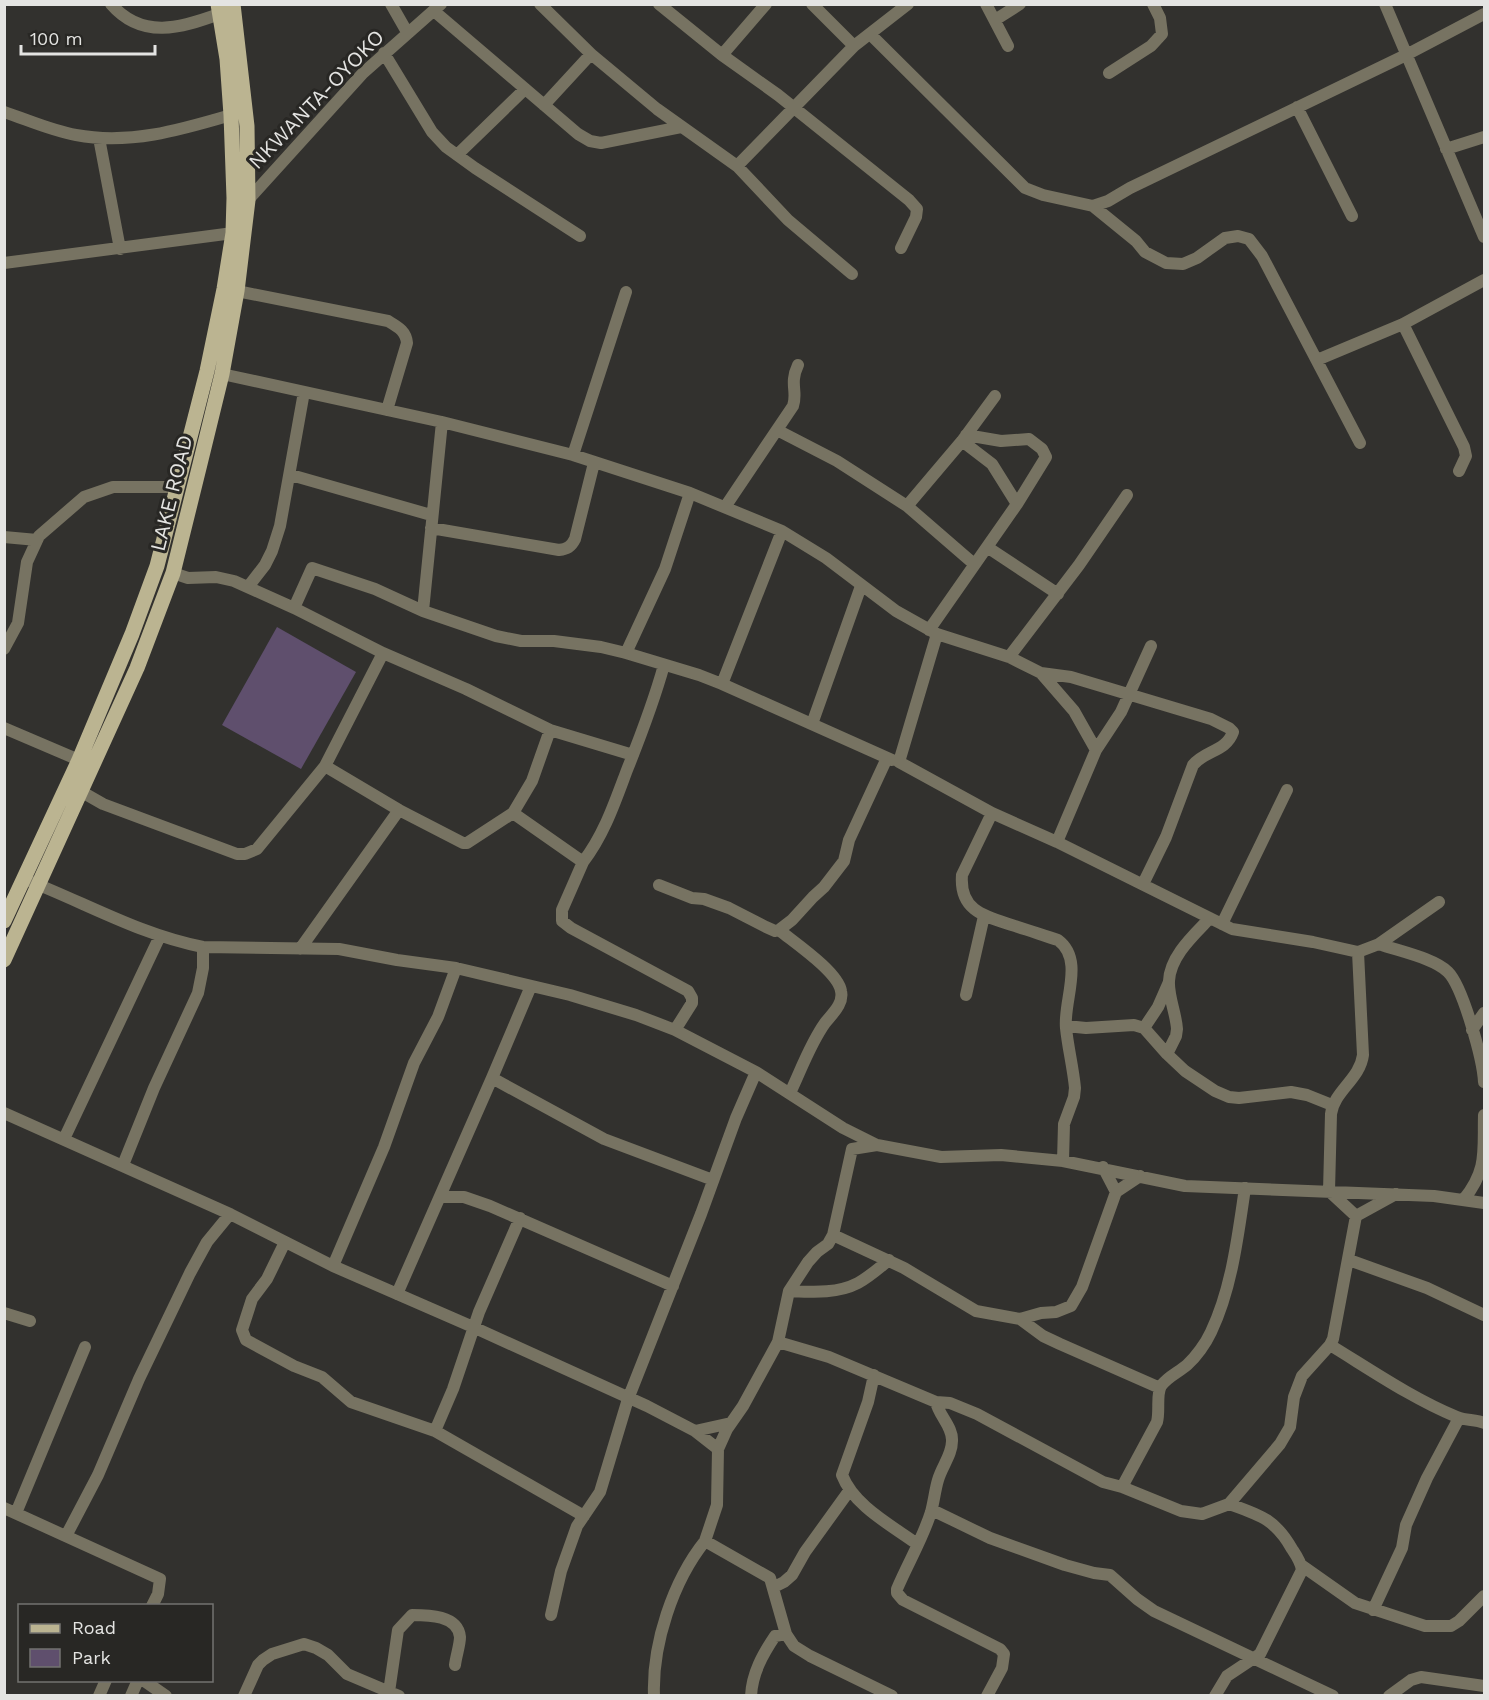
<svg xmlns="http://www.w3.org/2000/svg" width="1489" height="1700" font-family="'Work Sans',sans-serif">
<rect width="100%" height="100%" fill="#32312e"/>
<path fill="#5f4f6d" d="M 277,627 L 356,672 L 301,769 L 222,725 Z"/>
<g fill="none" stroke-linecap="round" stroke-linejoin="round">
<path stroke="#777362" stroke-width="12" d="M 111,4 C 142,40 181,28 219,14
M 391,4 L 407,32
M 540,4 L 591,54 L 657,109 L 737,166 L 788,220 L 852,274
M 659,4 L 722,55 L 778,95 L 909,200 L 917,209 L 916,217 L 901,248
M 812,4 L 854,46
M 986,4 L 1008,46
M 1385,4 L 1484,237
M 434,11 L 578,134 L 590,141 L 601,143 L 681,127
M 995,20 L 1020,4
M 870,34 L 1025,188 L 1043,195 L 1093,206 L 1136,241 L 1145,252 L 1166,263 L 1183,264 L 1197,258 L 1225,238 L 1238,236 L 1249,239 L 1262,256 L 1360,443
M 384,53 L 432,132 L 446,147 L 475,168 L 580,236
M 722,55 L 766,4
M 1109,73 L 1151,46 L 1162,34 L 1160,18 L 1153,4
M 544,105 L 591,54
M 1297,107 L 1352,216
M 4,112 C 28,120 52,131 76,135 C 130,145 180,130 231,115
M 99,138 L 120,249
M 1446,149 L 1484,137
M 457,155 L 525,89
M 737,166 L 854,46 L 908,4
M 248,200 L 363,73 L 441,4
M 1093,206 L 1108,201 L 1130,188 L 1406,55 L 1484,14
M 4,263 L 233,233
M 237,291 L 388,321 C 398,327 406,331 407,343 L 387,410
M 1403,324 L 1464,447 L 1466,456 L 1459,471
M 1317,360 L 1403,324 L 1484,280
M 222,374 L 442,422 L 573,455 L 690,493 L 782,531 L 826,558 L 896,611 L 937,634 L 899,762 L 992,813 L 1057,842 L 1232,929 L 1313,942 L 1358,952 L 1379,944 L 1439,902
M 442,422 L 423,611 L 496,636 L 521,641 L 554,641 L 601,647 L 626,653
M 777,430 L 837,461 L 907,506
M 962,441 L 992,464 L 1017,504
M 573,455 L 626,292
M 291,475 L 431,515
M 690,493 L 665,569 L 626,653 L 699,675 L 722,684 L 782,531
M 725,507 L 793,406 C 798,392 789,384 798,365
M 431,528 L 559,550 C 567,549 571,547 575,539 L 594,463
M 4,537 L 37,540
M 987,547 L 1058,594
M 974,564 L 907,506 L 962,441 L 995,396
M 173,573 L 188,578 L 216,577 L 234,581 L 294,608 L 383,653 L 466,689 L 550,730 L 532,781 L 513,813 L 583,862 L 562,910 L 562,921 L 571,928 L 688,991 L 692,998 L 692,1003 L 675,1030
M 248,587 L 265,565 L 272,551 L 280,526 L 304,392
M 294,608 L 312,568 L 375,589 L 423,611
M 929,630 L 1017,504 L 1046,457 L 1042,449 L 1029,439 L 1001,441 L 966,435
M 937,634 L 1009,657 L 1041,673 L 1074,711 L 1096,750
M 4,649 L 18,623 L 27,562 L 39,536 L 84,497 L 113,487 L 178,487
M 383,653 L 325,766 L 399,810 L 463,843 L 467,843 L 513,813
M 1009,657 L 1079,565 L 1127,495
M 1041,673 L 1071,677 L 1211,719 L 1229,728 L 1233,732 C 1226,752 1205,750 1193,765 L 1166,837 L 1143,884
M 722,684 L 892,760
M 812,724 L 861,586
M 4,728 L 79,760
M 550,730 L 633,755
M 82,792 L 103,804 L 237,854 L 245,854 L 257,849 L 325,766
M 992,813 L 962,875 C 959,913 988,917 1018,927 C 1031,931 1045,936 1058,940 C 1085,960 1063,1001 1066,1028 C 1068,1048 1073,1067 1075,1088 L 1074,1097 L 1064,1124 L 1063,1161
M 1057,842 L 1096,750 L 1121,712 L 1151,646
M 583,862 C 604,835 615,802 627,770 C 641,735 654,701 664,665
M 24,879 C 84,902 140,935 203,947 L 339,949 L 397,960 L 456,968 L 570,995 L 636,1015 L 675,1030 L 756,1072 L 736,1118 L 701,1214 L 628,1399 L 600,1492 L 577,1526 L 561,1571 L 551,1615
M 659,885 L 692,898 L 704,899 L 729,908 L 766,927 L 775,931 L 779,930 C 795,943 838,972 841,991 C 844,1004 832,1014 825,1023 C 810,1044 801,1070 790,1093
M 1222,924 L 1287,790
M 779,930 L 792,920 L 813,897 L 824,887 L 844,861 L 849,840 L 887,758
M 1379,944 C 1398,951 1434,958 1448,972 C 1463,987 1483,1060 1484,1082
M 300,949 L 399,810
M 966,995 L 984,916
M 1066,1026 L 1086,1028 L 1134,1025 L 1144,1028 L 1167,1054 L 1185,1071 L 1215,1091 L 1229,1097 L 1239,1098 L 1291,1092 L 1307,1095 L 1332,1105
M 1144,1028 L 1158,1007 L 1169,982
M 1472,1030 L 1484,1013
M 1167,1054 L 1176,1036 L 1177,1029 C 1176,1013 1168,996 1169,981 C 1170,956 1194,935 1210,918
M 756,1072 L 843,1128 L 877,1145 L 941,1157 L 1001,1155 L 1063,1161 L 1185,1186 L 1434,1196 L 1484,1203
M 492,1078 L 604,1139 L 713,1180
M 4,1113 L 230,1214 L 333,1266 L 473,1327 L 647,1406 L 695,1431 L 718,1449
M 64,1139 L 160,936
M 123,1165 L 154,1088 L 198,993 L 203,968 L 203,947
M 1103,1167 L 1116,1192
M 440,1197 L 464,1197 L 490,1206 L 673,1286
M 1464,1199 C 1488,1169 1483,1151 1484,1115
M 1356,1216 L 1396,1194
M 833,1235 L 904,1268 L 976,1311 L 1020,1319 L 1043,1336 L 1060,1344 L 1160,1388
M 285,1242 L 267,1279 L 252,1299 L 242,1330 L 246,1340 L 294,1366 L 322,1377 L 351,1402 L 435,1431 L 453,1389 L 479,1312 L 520,1218
M 1349,1260 L 1427,1288 L 1484,1315
M 333,1266 L 384,1147 L 414,1063 L 438,1017 L 456,968
M 789,1291 C 812,1292 837,1294 858,1283 C 869,1277 879,1268 889,1260
M 397,1294 L 492,1078 L 531,986
M 4,1313 L 30,1321
M 1020,1319 L 1041,1313 L 1056,1312 L 1071,1306 L 1082,1287 L 1116,1192 L 1140,1176
M 778,1342 L 789,1291 L 808,1262 L 817,1252 L 828,1244 L 833,1235 L 852,1149 L 877,1145
M 1330,1345 C 1371,1370 1413,1399 1457,1417 C 1466,1421 1476,1419 1484,1423
M 874,1375 L 868,1402 L 842,1475 C 854,1506 891,1525 917,1544
M 936,1402 L 950,1403 L 977,1414 L 1103,1482 L 1122,1487 L 1181,1511 L 1202,1514 L 1229,1504 L 1280,1444 L 1290,1427 L 1294,1397 L 1302,1376 L 1330,1345 L 1333,1339 L 1356,1216 L 1329,1191 L 1331,1114 C 1334,1091 1360,1079 1363,1055 L 1358,952
M 435,1431 L 584,1516
M 695,1431 L 731,1423
M 1122,1487 L 1157,1422 C 1160,1411 1156,1394 1161,1386 C 1167,1377 1179,1372 1187,1365 C 1196,1357 1206,1343 1211,1332 C 1232,1288 1238,1235 1245,1188
M 4,1508 L 160,1579 L 158,1594 L 152,1606
M 932,1510 L 990,1538 L 1065,1565 L 1094,1573 L 1110,1575 L 1137,1599 L 1154,1611 L 1333,1696
M 16,1513 L 85,1347
M 66,1536 L 98,1475 L 139,1379 L 190,1273 L 207,1242 L 230,1214
M 1301,1565 L 1355,1603 L 1425,1626 L 1451,1626 L 1459,1621 L 1484,1596
M 774,1587 L 784,1582 L 792,1575 L 805,1552 L 849,1491
M 1373,1610 L 1402,1548 L 1406,1525 L 1427,1478 L 1459,1418
M 143,1680 L 166,1696
M 389,1692 L 398,1630 L 412,1615 C 428,1615 458,1615 460,1637 C 460,1645 456,1656 455,1665
M 99,1696 L 106,1680
M 131,1696 L 138,1680
M 244,1696 L 258,1665 L 263,1660 L 272,1654 L 304,1644 L 316,1648 L 328,1655 L 347,1674 L 399,1696
M 654,1696 C 652,1644 673,1581 705,1541
M 751,1696 C 752,1673 763,1654 775,1636 L 786,1634
M 892,1696 L 810,1656 L 794,1646 L 786,1634 L 770,1578 L 705,1541 L 717,1505 L 718,1449 L 727,1429 L 743,1406 L 778,1342 L 829,1357 L 936,1402 C 939,1416 953,1427 952,1441 C 952,1455 942,1466 938,1480 C 935,1490 934,1501 931,1512 C 923,1538 908,1563 897,1589 L 897,1593 L 903,1600 L 1000,1649 L 1004,1654 L 1002,1668 L 987,1696
M 1215,1696 L 1227,1676 L 1260,1654 L 1302,1570 C 1301,1562 1296,1555 1292,1549 C 1275,1519 1260,1515 1229,1504
M 1389,1696 L 1411,1680 L 1421,1677 L 1484,1686"/>
<path stroke="#bbb491" stroke-width="15" d="M 4,921 L 79,760 L 132,634 L 157,566 L 207,371 L 224,289 L 233,233 L 234,198 L 231,115 L 227,59 L 218,4
M 4,960 L 137,668 L 173,573 L 200,464 L 222,374 L 237,291 L 248,200 L 247,126 L 233,4"/>
</g>
<g text-anchor="middle" dominant-baseline="central" stroke-width="6" stroke-linejoin="round" paint-order="stroke">
<g font-size="21" fill="#e4e4e2" stroke="#282724">
<text transform="translate(316 99) rotate(-46)">NKWANTA-OYOKO</text>
<text transform="translate(171 493) rotate(-76)">LAKE ROAD</text>
</g>
</g>
<rect width="1489" height="1700" fill="none" stroke="#e4e4e2" stroke-width="12"/>
<rect x="18" y="1604" width="195" height="78" fill="#282724" stroke="#737370" stroke-width="1.5"/>
<rect x="30" y="1624" width="30" height="9" fill="#bbb491" stroke="#737370" stroke-width="1.5"/>
<text x="72" y="1634" font-size="18" fill="#e4e4e2">Road</text>
<rect x="30" y="1649" width="30" height="18" fill="#5f4f6d" stroke="#737370" stroke-width="1.5"/>
<text x="72" y="1664" font-size="18" fill="#e4e4e2">Park</text>
<path d="M21 45v9h134v-9" fill="none" stroke="#e4e4e2" stroke-width="3"/>
<text x="30" y="45" font-size="18" fill="#e4e4e2" stroke="#282724" stroke-width="4.5" paint-order="stroke">100 m</text>
</svg>
